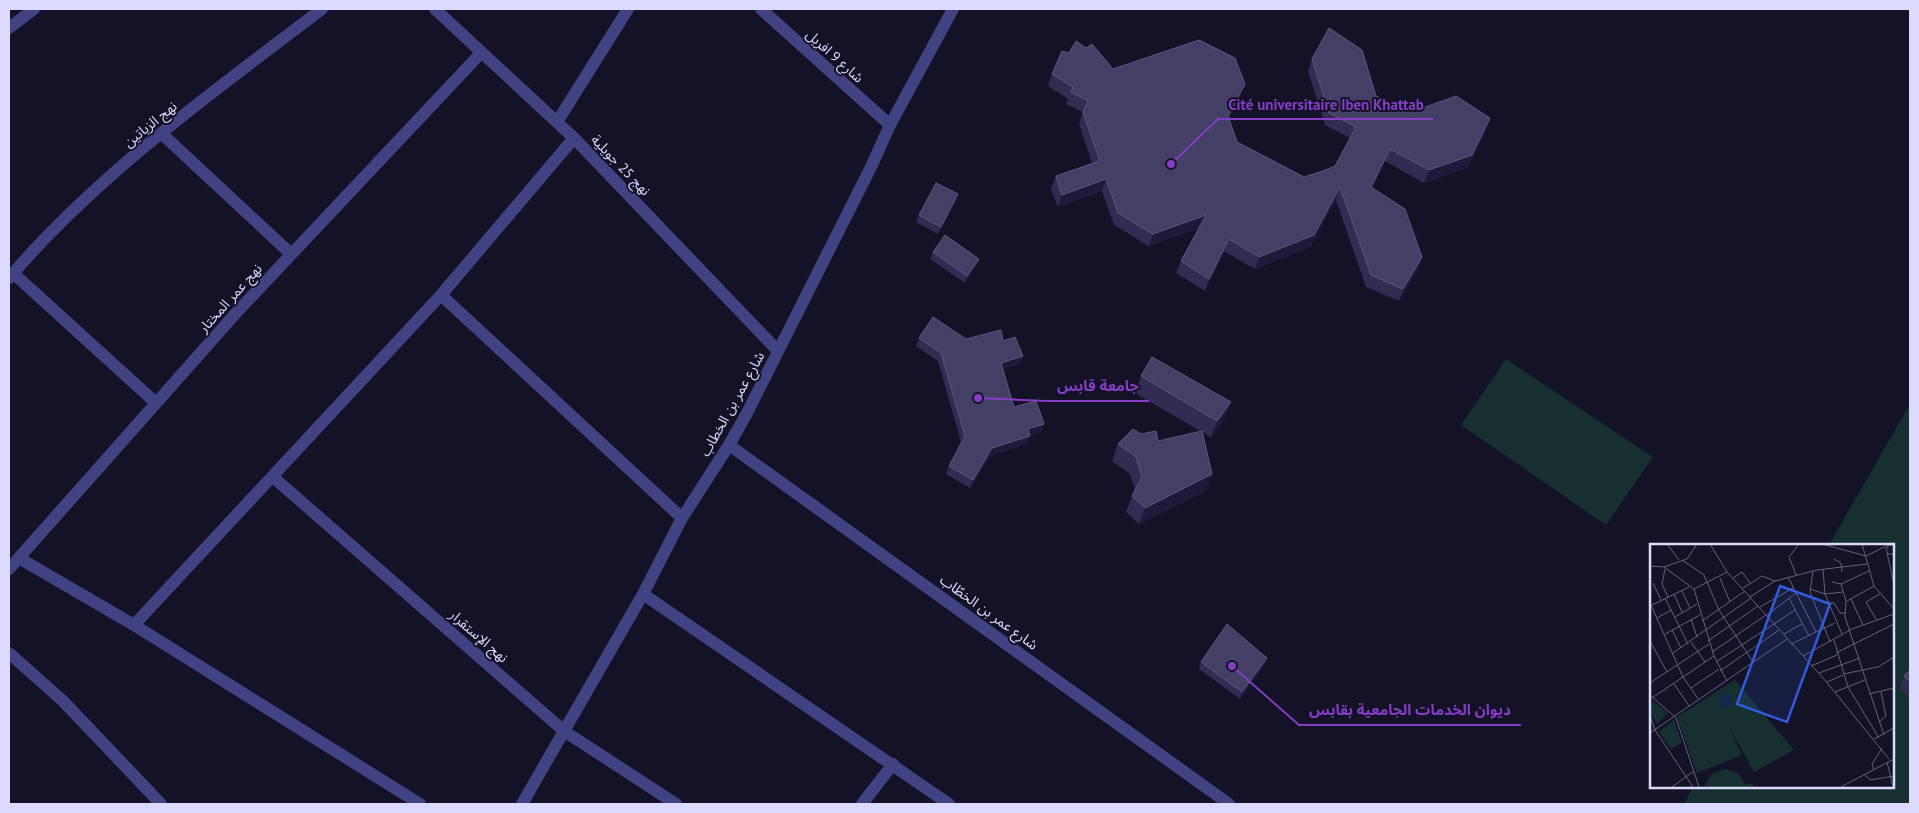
<svg xmlns="http://www.w3.org/2000/svg" width="1919" height="813" font-family="'PT Sans','Noto Sans Arabic',sans-serif">
<rect width="100%" height="100%" fill="#141227"/>
<path fill="#15302e" d="M 1506,359 L 1653,457 L 1606,525 L 1461,425 Z
M 1910,404 L 1910,804 L 1684,804 L 1693,787 L 1893,787 L 1893,546 L 1829,545 Z"/>
<g fill="none" stroke-linecap="round" stroke-linejoin="round">
<path stroke="#414282" stroke-width="12" d="M 435,9 L 574,138 L 778,351
M 761,9 L 890,125
M 9,28 L 34,9
M 557,122 L 628,9
M 161,133 L 291,254
M 13,273 L 156,403
M 9,278 C 99,173 213,92 322,9
M 441,295 L 682,518
M 729,445 L 1229,804
M 273,477 L 564,731 L 676,804
M 19,558 L 134,625 L 420,804
M 9,569 L 236,313 L 481,53
M 643,594 L 949,804
M 134,625 L 441,295 L 574,138
M 9,653 L 63,701 L 161,804
M 522,804 L 643,594 L 682,518 L 729,445 L 747,413 L 871,167 L 890,125 L 953,9
M 862,804 L 893,764"/>
</g>
<path fill="#322c53" d="M 1312,59 L 1376,96 L 1411,112 L 1490,118 L 1486,130 L 1468,167 L 1424,183 L 1385,161 L 1372,188 L 1422,257 L 1418,269 L 1399,301 L 1366,287 L 1336,200 L 1310,247 L 1255,269 L 1224,251 L 1205,291 L 1176,273 L 1181,261 L 1199,228 L 1149,246 L 1114,225 L 1102,191 L 1058,207 L 1051,189 L 1056,176 L 1092,163 L 1079,124 L 1083,112 L 1066,104 L 1068,99 L 1048,86 L 1052,74 L 1113,69 L 1245,84 L 1240,96 L 1229,118 L 1237,142 L 1304,177 L 1323,171 L 1335,166 L 1350,138 L 1325,125 L 1308,71 Z
M 955,201 L 938,234 L 916,222 L 919,215 Z
M 933,252 L 979,259 L 976,265 L 965,283 L 930,259 Z
M 919,338 L 1003,341 L 1020,364 L 1003,369 L 1014,407 L 1044,424 L 1041,432 L 1029,435 L 1027,444 L 990,456 L 970,488 L 946,474 L 949,466 L 961,442 L 938,361 L 916,346 Z
M 1141,376 L 1225,418 L 1211,437 L 1202,432 L 1212,474 L 1206,491 L 1139,524 L 1126,512 L 1132,496 L 1135,490 L 1130,474 L 1112,461 L 1118,444 L 1141,434 L 1158,441 L 1202,432 L 1135,393 Z
M 1267,658 L 1265,664 L 1240,699 L 1199,669 L 1201,662 Z
M 1910,670 L 1910,699 L 1900,688 L 1904,676 Z"/>
<path fill="#1e1a3a" d="M 1245,84 L 1240,96 L 1224,128 L 1228,116 Z
M 1490,118 L 1486,130 L 1468,167 L 1424,183 L 1429,170 Z
M 1390,149 L 1385,161 L 1367,200 L 1371,187 Z
M 1106,179 L 1102,191 L 1058,207 L 1062,195 Z
M 1340,187 L 1336,200 L 1310,247 L 1255,269 L 1259,257 Z
M 958,194 L 955,201 L 938,234 L 941,227 Z
M 1206,215 L 1202,227 L 1149,246 L 1153,234 Z
M 1229,239 L 1224,251 L 1205,291 L 1209,279 Z
M 1422,257 L 1418,269 L 1399,301 L 1403,289 Z
M 979,259 L 976,265 L 965,283 L 967,276 Z
M 1023,356 L 1020,364 L 998,371 L 1001,363 Z
M 1231,402 L 1225,418 L 1211,437 L 1217,421 Z
M 1044,424 L 1041,432 L 1025,437 L 1028,429 Z
M 1030,436 L 1027,444 L 990,456 L 970,488 L 973,480 L 992,448 Z
M 1212,474 L 1206,491 L 1139,524 L 1145,508 Z
M 1267,658 L 1265,664 L 1240,699 L 1242,692 Z"/>
<path fill="#443f65" stroke="#5c577d" d="M 1329,28 L 1362,50 L 1376,96 L 1411,112 L 1456,96 L 1490,118 L 1472,155 L 1429,170 L 1390,149 L 1371,187 L 1405,209 L 1422,257 L 1403,289 L 1371,275 L 1340,187 L 1314,235 L 1259,257 L 1229,239 L 1209,279 L 1181,261 L 1206,215 L 1153,234 L 1118,213 L 1106,179 L 1062,195 L 1056,176 L 1100,161 L 1083,112 L 1088,101 L 1071,92 L 1073,87 L 1052,74 L 1062,51 L 1069,53 L 1076,41 L 1086,48 L 1092,44 L 1113,69 L 1199,40 L 1235,58 L 1245,84 L 1228,116 L 1237,142 L 1304,177 L 1323,171 L 1335,166 L 1356,127 L 1329,113 L 1312,59 Z
M 936,183 L 958,194 L 941,227 L 919,215 Z
M 945,235 L 979,259 L 967,276 L 933,252 Z
M 933,317 L 966,339 L 1001,330 L 1003,341 L 1015,337 L 1023,356 L 1001,363 L 1014,407 L 1036,401 L 1044,424 L 1028,429 L 1030,436 L 992,448 L 973,480 L 949,466 L 965,436 L 941,353 L 919,338 Z
M 1152,357 L 1231,402 L 1217,421 L 1141,376 Z
M 1133,429 L 1141,434 L 1156,431 L 1158,441 L 1202,431 L 1212,474 L 1145,508 L 1132,496 L 1142,477 L 1136,457 L 1118,444 Z
M 1227,624 L 1267,658 L 1242,692 L 1201,662 Z
M 1910,670 L 1910,682 L 1904,676 Z"/>
<g text-anchor="middle" dominant-baseline="central" stroke-width="4" stroke-linejoin="round" paint-order="stroke">
<g font-size="14" fill="#dcdafc" stroke="#141227">
<text transform="translate(835 56) rotate(42)">شارع 9 افريل</text>
<text transform="translate(150 124) rotate(-39)">نهج الزياتين</text>
<text transform="translate(621 165) rotate(46)">نهج 25 جويلية</text>
<text transform="translate(230 298) rotate(-48)">نهج عمر المختار</text>
<text transform="translate(732 404) rotate(-61)">شارع عمر بن الخطاب</text>
<text transform="translate(989 612) rotate(36)">شارع عمر بن الخطّاب</text>
<text transform="translate(479 636) rotate(41)">نهج الإستقرار</text>
</g>
</g>
<g transform="translate(1650 544)">
<rect width="244" height="244" fill="#141227"/>
<path d="M 85,136 L 144,206 L 104,228 L 78,181 L 92,211 L 47,229 L 27,173 ZM 3,157 L 18,169 L 7,180 L 0,167 ZM 24,176 L 32,199 L 21,205 L 9,188 ZM 75,225 L 88,229 L 96,241 L 102,239 L 104,243 L 54,243 L 62,230 Z" fill="#15302e"/>
<path d="M69 157a7 7 0 1 1 14 0a7 7 0 1 1-14 0Z" fill="#132b4a"/>
<path fill="none" stroke="#64627c" stroke-width="1" d="M 17,0 L 29,16M 60,0 L 77,28 L 174,135 L 239,215M 172,0 L 216,12 L 238,1M 212,0 L 224,42 L 244,65M 244,1 L 239,1 L 236,5 L 238,10 L 244,10M 237,9 L 244,40M 184,15 L 191,19 L 192,28M 32,16 L 54,31 L 69,66 L 103,118M 0,22 L 14,23 L 37,15 L 47,0M 14,23 L 44,45M 15,25 L 12,40 L 18,53M 173,25 L 175,50 L 192,90M 163,27 L 160,48 L 180,98M 146,31 L 139,13 L 149,0M 138,33 L 166,88M 70,34 L 80,58M 83,34 L 92,28 L 100,39M 182,38 L 191,40 L 219,27M 3,39 L 11,56M 191,40 L 196,57 L 195,73 L 234,191M 93,44 L 112,32 L 125,37 L 167,26 L 217,20M 44,45 L 64,112 L 77,137M 44,45 L 77,28M 160,45 L 175,50 L 193,48M 32,47 L 40,64M 24,50 L 32,68M 100,53 L 125,37M 15,54 L 38,100M 139,54 L 159,92M 201,55 L 213,81M 197,57 L 224,42M 178,59 L 184,59 L 190,69 L 195,69M 1,61 L 33,133 L 49,156M 0,62 L 39,43M 110,63 L 143,44M 117,71 L 146,49M 25,73 L 47,60M 7,74 L 21,66M 41,75 L 47,93M 226,75 L 216,58 L 230,50M 52,77 L 95,47M 22,86 L 31,104M 15,90 L 50,71M 134,90 L 152,80M 184,96 L 198,143 L 229,194M 0,97 L 17,128M 58,97 L 108,62M 41,98 L 55,118M 141,100 L 185,79M 62,108 L 116,71M 23,109 L 101,54M 186,109 L 244,80M 153,112 L 202,85 L 244,70M 66,118 L 145,66M 161,122 L 187,111M 213,126 L 228,123 L 244,113M 70,127 L 129,86M 169,129 L 210,114M 193,130 L 213,126M 177,138 L 193,131M 0,139 L 59,100M 24,140 L 39,162M 41,144 L 69,125M 185,148 L 215,136M 219,150 L 244,144M 0,151 L 26,174 L 49,243M 2,154 L 64,112M 0,171 L 5,186 L 43,243M 229,178 L 236,172 L 231,148M 0,189 L 137,95M 224,195 L 244,184M 237,218 L 243,243M 224,226 L 222,220 L 232,204M 215,231 L 220,236 L 244,232M 22,243 L 44,227M 191,243 L 244,215"/>
<path fill="#305cdc" fill-opacity="0.15" stroke="#305cdc" stroke-width="2.5" d="M 130,42 L 180,60 L 137,178 L 87,160 Z"/>
<rect width="244" height="244" fill="none" stroke="#dcdafc" stroke-width="2.5"/>
</g>
<path fill="none" stroke="#853dc5" stroke-width="2" d="M1171 164L1218 119H1433M978 398L1047 401H1149M1232 666L1299 725H1521"/>
<g fill="#853dc5" stroke="#141227" stroke-width="2">
<circle cx="1171" cy="164" r="5"/>
<circle cx="978" cy="398" r="5"/>
<circle cx="1232" cy="666" r="5"/>
</g>
<g font-size="15" text-anchor="middle" font-weight="bold" fill="#853dc5" stroke="#141227" stroke-width="4" stroke-linejoin="round" paint-order="stroke">
<text x="1326" y="110">Cité universitaire Iben Khattab</text>
<text x="1098" y="391">جامعة قابس</text>
<text x="1410" y="715">ديوان الخدمات الجامعية بقابس</text>
</g>
<rect width="1919" height="813" fill="none" stroke="#dcdafc" stroke-width="20"/>
</svg>
